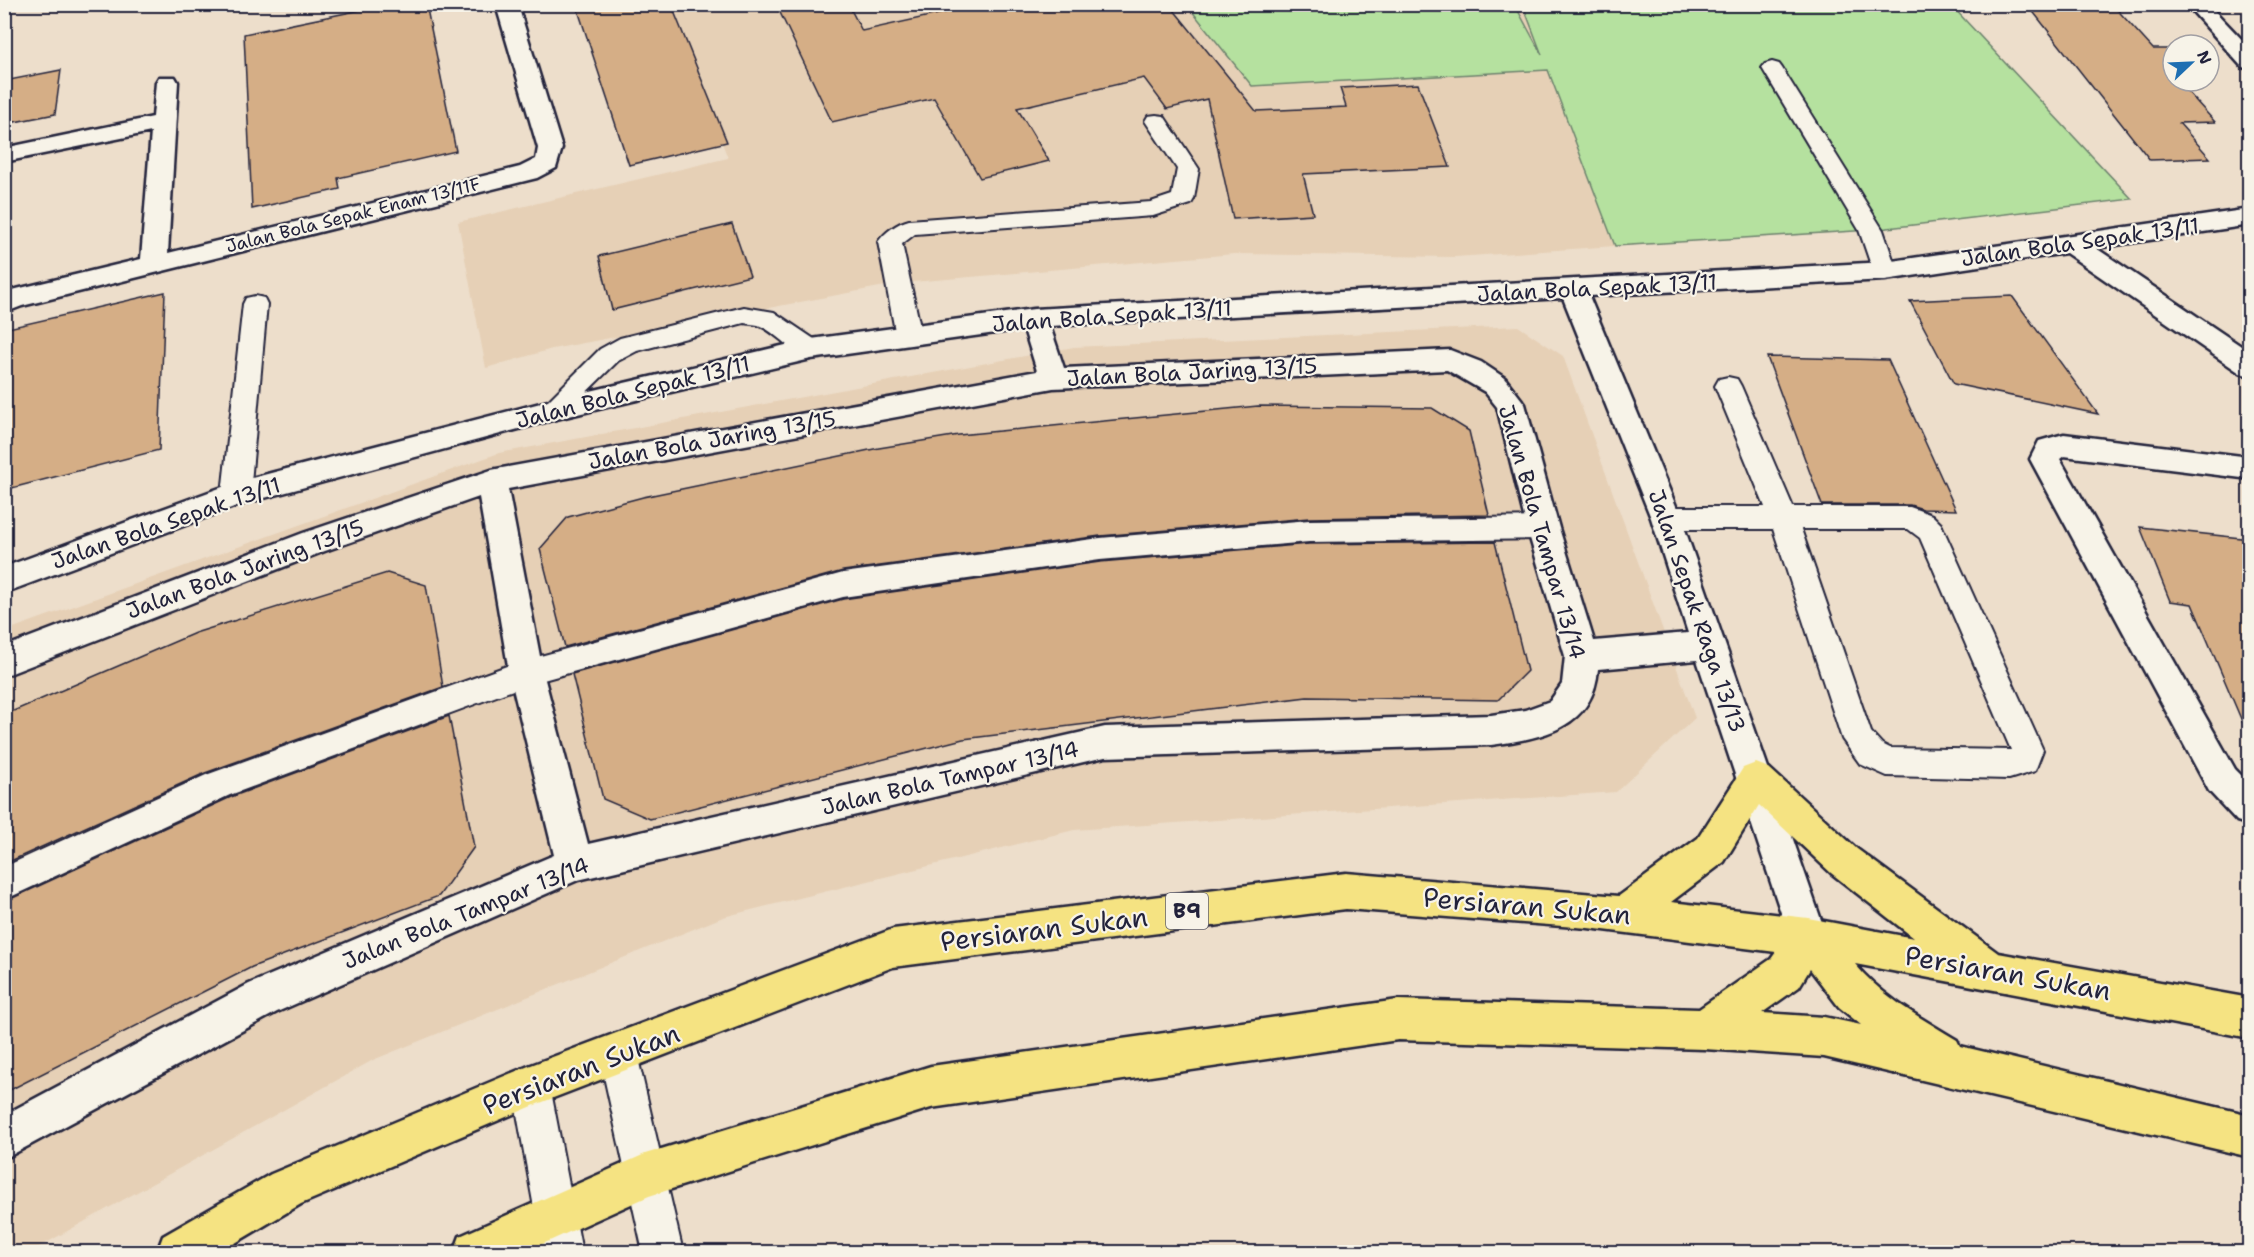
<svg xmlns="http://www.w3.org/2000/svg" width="2254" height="1257" font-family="'Shantell Sans',sans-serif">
<rect width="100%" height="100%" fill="#eddecb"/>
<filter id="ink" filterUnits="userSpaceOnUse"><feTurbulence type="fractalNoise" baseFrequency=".0167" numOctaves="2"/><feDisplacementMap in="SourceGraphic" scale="12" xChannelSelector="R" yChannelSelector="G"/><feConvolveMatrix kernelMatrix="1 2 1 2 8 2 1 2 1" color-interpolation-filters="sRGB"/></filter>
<g filter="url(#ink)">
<path fill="#e6d0b6" d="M 1523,4 L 1615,246 L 1455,257 L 1234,254 L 901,283 L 552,349 L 486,368 L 458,222 L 728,158 L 667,5 Z
M 1518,326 L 1563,356 L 1695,718 L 1616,792 L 1074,830 L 723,917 L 373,1060 L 30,1252 L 5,1252 L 5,631 L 499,453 L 1074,347 Z"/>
<path fill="#b5e19f" stroke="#6c826d" stroke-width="1.5" d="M 1187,5 L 1515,5 L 1542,55 L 1523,5 L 1951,5 L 2132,199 L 1871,230 L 1615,246 L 1548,70 L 1252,86 Z"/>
<path fill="#d5ae86" stroke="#22223b" stroke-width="1.5" d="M 390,4 L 426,4 L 456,151 L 338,178 L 340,189 L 252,209 L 244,34 Z
M 576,4 L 671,4 L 727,142 L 629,165 Z
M 776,4 L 848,4 L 862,31 L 984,4 L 1169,4 L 1256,111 L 1346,107 L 1340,88 L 1418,84 L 1450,167 L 1303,174 L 1313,214 L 1233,219 L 1207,99 L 1167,109 L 1144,78 L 1017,108 L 1049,161 L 980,178 L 934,98 L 832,122 Z
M 2027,4 L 2112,4 L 2153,49 L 2173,49 L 2173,81 L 2178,81 L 2215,122 L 2179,123 L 2210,158 L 2150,160 Z
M 61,70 L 55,114 L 4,124 L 4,81 Z
M 732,224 L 750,276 L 612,310 L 599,256 Z
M 165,292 L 159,450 L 4,490 L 4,329 Z
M 2012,296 L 2098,414 L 1954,384 L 1910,301 Z
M 1767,357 L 1888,360 L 1956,510 L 1923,509 L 1910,505 L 1822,505 Z
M 1258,406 L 1432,408 L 1469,431 L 1489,515 L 1309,518 L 1100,536 L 843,571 L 565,647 L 540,549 L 568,517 L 643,497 L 879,448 L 959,435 Z
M 2140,527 L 2250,539 L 2250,740 L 2192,604 L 2170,601 Z
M 1495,542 L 1527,671 L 1498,700 L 1307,697 L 963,739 L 650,819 L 603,799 L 572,674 L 843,599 L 1100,562 L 1309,544 Z
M 387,573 L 426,585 L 443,687 L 205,773 L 4,864 L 4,715 L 195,633 Z
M 449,716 L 474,847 L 439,896 L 252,967 L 4,1093 L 4,902 L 231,797 Z"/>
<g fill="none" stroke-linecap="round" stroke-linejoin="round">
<defs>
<path id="service" d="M 1772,62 L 1779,64 L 1782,68 L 1883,230 L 1897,271 L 1894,277 L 1885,279 L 1876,277 L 1873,271 L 1859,230 L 1762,68 L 1765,64 Z
M 1156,115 L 1164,116 L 1199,169 L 1194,199 L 1191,204 L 1153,216 L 915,234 L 902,244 L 922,336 L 918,342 L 909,345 L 900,342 L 896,336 L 878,242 C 885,232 897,223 909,220 L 1151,202 L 1172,195 L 1177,169 L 1145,121 L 1148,116 Z
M 255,296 L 264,298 L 267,304 L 250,494 L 246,501 L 236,505 L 226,501 L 222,494 L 243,304 L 246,298 Z
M 744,307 L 774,312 L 820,343 L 824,349 L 820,355 C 795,362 780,333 758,325 C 754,324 748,324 744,323 L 637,351 L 618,361 L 561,417 L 552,419 L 543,417 L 539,410 L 600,349 L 620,338 Z
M 1728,377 L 1737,379 L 1741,386 L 1793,507 L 1910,507 L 1932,515 L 1941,524 L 2043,750 L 2035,771 L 2009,779 L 1887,776 L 1860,764 L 1842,739 L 1773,529 L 1666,529 L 1656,526 L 1652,518 L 1656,510 L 1666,507 L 1765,507 L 1715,386 L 1719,379 ZM 1801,529 L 1908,529 L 1920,538 L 2011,750 L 1890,748 L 1882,744 L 1871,732 Z
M 1543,517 L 1553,520 L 1557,528 L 1553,536 L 1543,539 L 1309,542 L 1100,560 L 843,597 L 529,684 L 230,795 L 4,900 L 4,867 L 206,775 L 515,663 L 843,573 L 1100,538 L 1309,520 Z
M 618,1035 L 631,1041 L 637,1054 L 683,1252 L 643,1252 L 599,1054 L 605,1041 Z
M 531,1067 L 544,1073 L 550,1086 L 582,1252 L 542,1252 L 512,1086 L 518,1073 Z"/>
<path id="minor" d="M 2186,4 L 2208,4 L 2250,48 L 2250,69 L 2242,67 Z
M 509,5 L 517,7 L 520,12 L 562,148 L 556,168 L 537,178 L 22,306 L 4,313 L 4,292 L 141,259 L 151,132 L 4,162 L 4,148 L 153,117 L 156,82 L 159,77 L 175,77 L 178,82 L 168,253 L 520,167 L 536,159 L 538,148 L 498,12 L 501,7 Z
M 2250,209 L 2250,225 L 2096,248 L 2250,352 L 2250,376 L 2240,373 L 2066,253 L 1885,280 L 1589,296 L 1681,518 L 1827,937 L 1822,950 L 1808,956 L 1794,950 L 1789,937 L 1697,660 L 1598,669 C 1593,729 1542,738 1491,745 L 1105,757 L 578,880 L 277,1012 L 4,1159 L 4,1115 L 249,984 L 554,855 L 509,672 L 479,497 L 325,551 L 4,676 L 4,647 L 303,533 L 491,470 L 1037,371 L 1024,329 L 811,359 L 552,420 L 242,504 L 4,593 L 4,567 L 236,482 L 552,400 L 811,339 L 1034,309 L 1885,262 ZM 1563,298 L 1651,518 L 1688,633 L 1594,641 L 1559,528 L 1525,404 L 1505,378 L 1481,362 L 1450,350 L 1064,368 L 1050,326 ZM 1447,370 L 1485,392 L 1497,407 L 1527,528 L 1565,656 L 1562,684 L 1550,701 L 1525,710 L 1491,715 L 1105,727 L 588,844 L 543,672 L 508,489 L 1053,388 Z
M 2064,434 L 2250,457 L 2250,479 L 2064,456 L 2060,459 L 2235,769 L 2250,784 L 2250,825 L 2237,821 L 2209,791 L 2030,459 L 2039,441 Z"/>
<path id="primary" d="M 1756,763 L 1769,768 L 1857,849 L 1998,953 L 2250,998 L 2250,1038 L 1855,964 C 1882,997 1921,1018 1957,1040 L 1960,1046 L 2250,1115 L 2250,1157 L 1824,1057 L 1704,1049 L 1398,1040 L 931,1108 L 649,1196 L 525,1252 L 454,1252 L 460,1236 L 645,1154 L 931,1066 L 1398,1000 L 1699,1009 L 1771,959 L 1776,952 L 1588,928 L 1346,909 L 893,967 L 535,1105 L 301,1204 L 220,1252 L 157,1252 L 163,1236 L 271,1174 L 531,1065 L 893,929 L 1346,873 L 1619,896 L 1698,838 L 1743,768 ZM 1759,805 L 1831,873 L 1914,938 L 1808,918 L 1671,902 L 1724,862 ZM 1810,969 L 1839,1007 L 1861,1025 L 1824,1017 L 1762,1013 L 1799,987 Z"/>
</defs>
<use href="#service" stroke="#22223b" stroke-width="4"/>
<use href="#minor" stroke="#22223b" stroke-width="5"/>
<use href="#primary" stroke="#22223b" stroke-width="5"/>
<use href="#service" fill="#f7f3e8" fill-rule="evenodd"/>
<use href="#minor" fill="#f7f3e8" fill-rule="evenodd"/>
<use href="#primary" fill="#f5e382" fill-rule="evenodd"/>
</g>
</g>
<g text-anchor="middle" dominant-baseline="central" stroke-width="4.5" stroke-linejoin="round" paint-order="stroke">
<g font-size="18" fill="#22223b" stroke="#f7f3e8">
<text transform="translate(353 215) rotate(-14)">Jalan Bola Sepak Enam 13/11F</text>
</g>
<rect fill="#f7f3e8" stroke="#62616f" stroke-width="1.5" x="1166" y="893" width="42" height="36" rx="4.5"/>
<g font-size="21" font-weight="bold" fill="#22223b">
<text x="1187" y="911">B9</text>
</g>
<g font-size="22" fill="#22223b" stroke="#f7f3e8">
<text transform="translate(2080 242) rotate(-8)">Jalan Bola Sepak 13/11</text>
<text transform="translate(1597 288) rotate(-3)">Jalan Bola Sepak 13/11</text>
<text transform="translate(1112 316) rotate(-4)">Jalan Bola Sepak 13/11</text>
<text transform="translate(1192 372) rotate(-3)">Jalan Bola Jaring 13/15</text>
<text transform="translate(633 392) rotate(-14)">Jalan Bola Sepak 13/11</text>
<text transform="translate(712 440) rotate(-10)">Jalan Bola Jaring 13/15</text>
<text transform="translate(166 523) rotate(-19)">Jalan Bola Sepak 13/11</text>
<text transform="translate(1542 532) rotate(74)">Jalan Bola Tampar 13/14</text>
<text transform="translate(245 569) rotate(-20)">Jalan Bola Jaring 13/15</text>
<text transform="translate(1697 611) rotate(71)">Jalan Sepak Raga 13/13</text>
<text transform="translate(950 778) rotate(-13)">Jalan Bola Tampar 13/14</text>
<text transform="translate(466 913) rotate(-22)">Jalan Bola Tampar 13/14</text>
</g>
<g font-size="27" fill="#22223b" stroke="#f7f3e8">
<text transform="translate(1527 906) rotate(5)">Persiaran Sukan</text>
<text transform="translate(1044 929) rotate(-7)">Persiaran Sukan</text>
<text transform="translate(2008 973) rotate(10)">Persiaran Sukan</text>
<text transform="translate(581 1069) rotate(-21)">Persiaran Sukan</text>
</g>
</g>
<rect width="2254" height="1257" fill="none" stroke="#f7f3e8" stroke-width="24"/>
<rect x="12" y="12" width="2230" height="1233" fill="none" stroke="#22223b" stroke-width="2" filter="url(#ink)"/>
<g transform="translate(2191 63) rotate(67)"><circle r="28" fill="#f7f3e8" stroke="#a29fa3" stroke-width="1.5"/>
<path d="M0-4.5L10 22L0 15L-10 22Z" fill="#1f6fb2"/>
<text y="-9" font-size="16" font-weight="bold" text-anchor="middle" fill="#22223b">N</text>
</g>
</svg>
